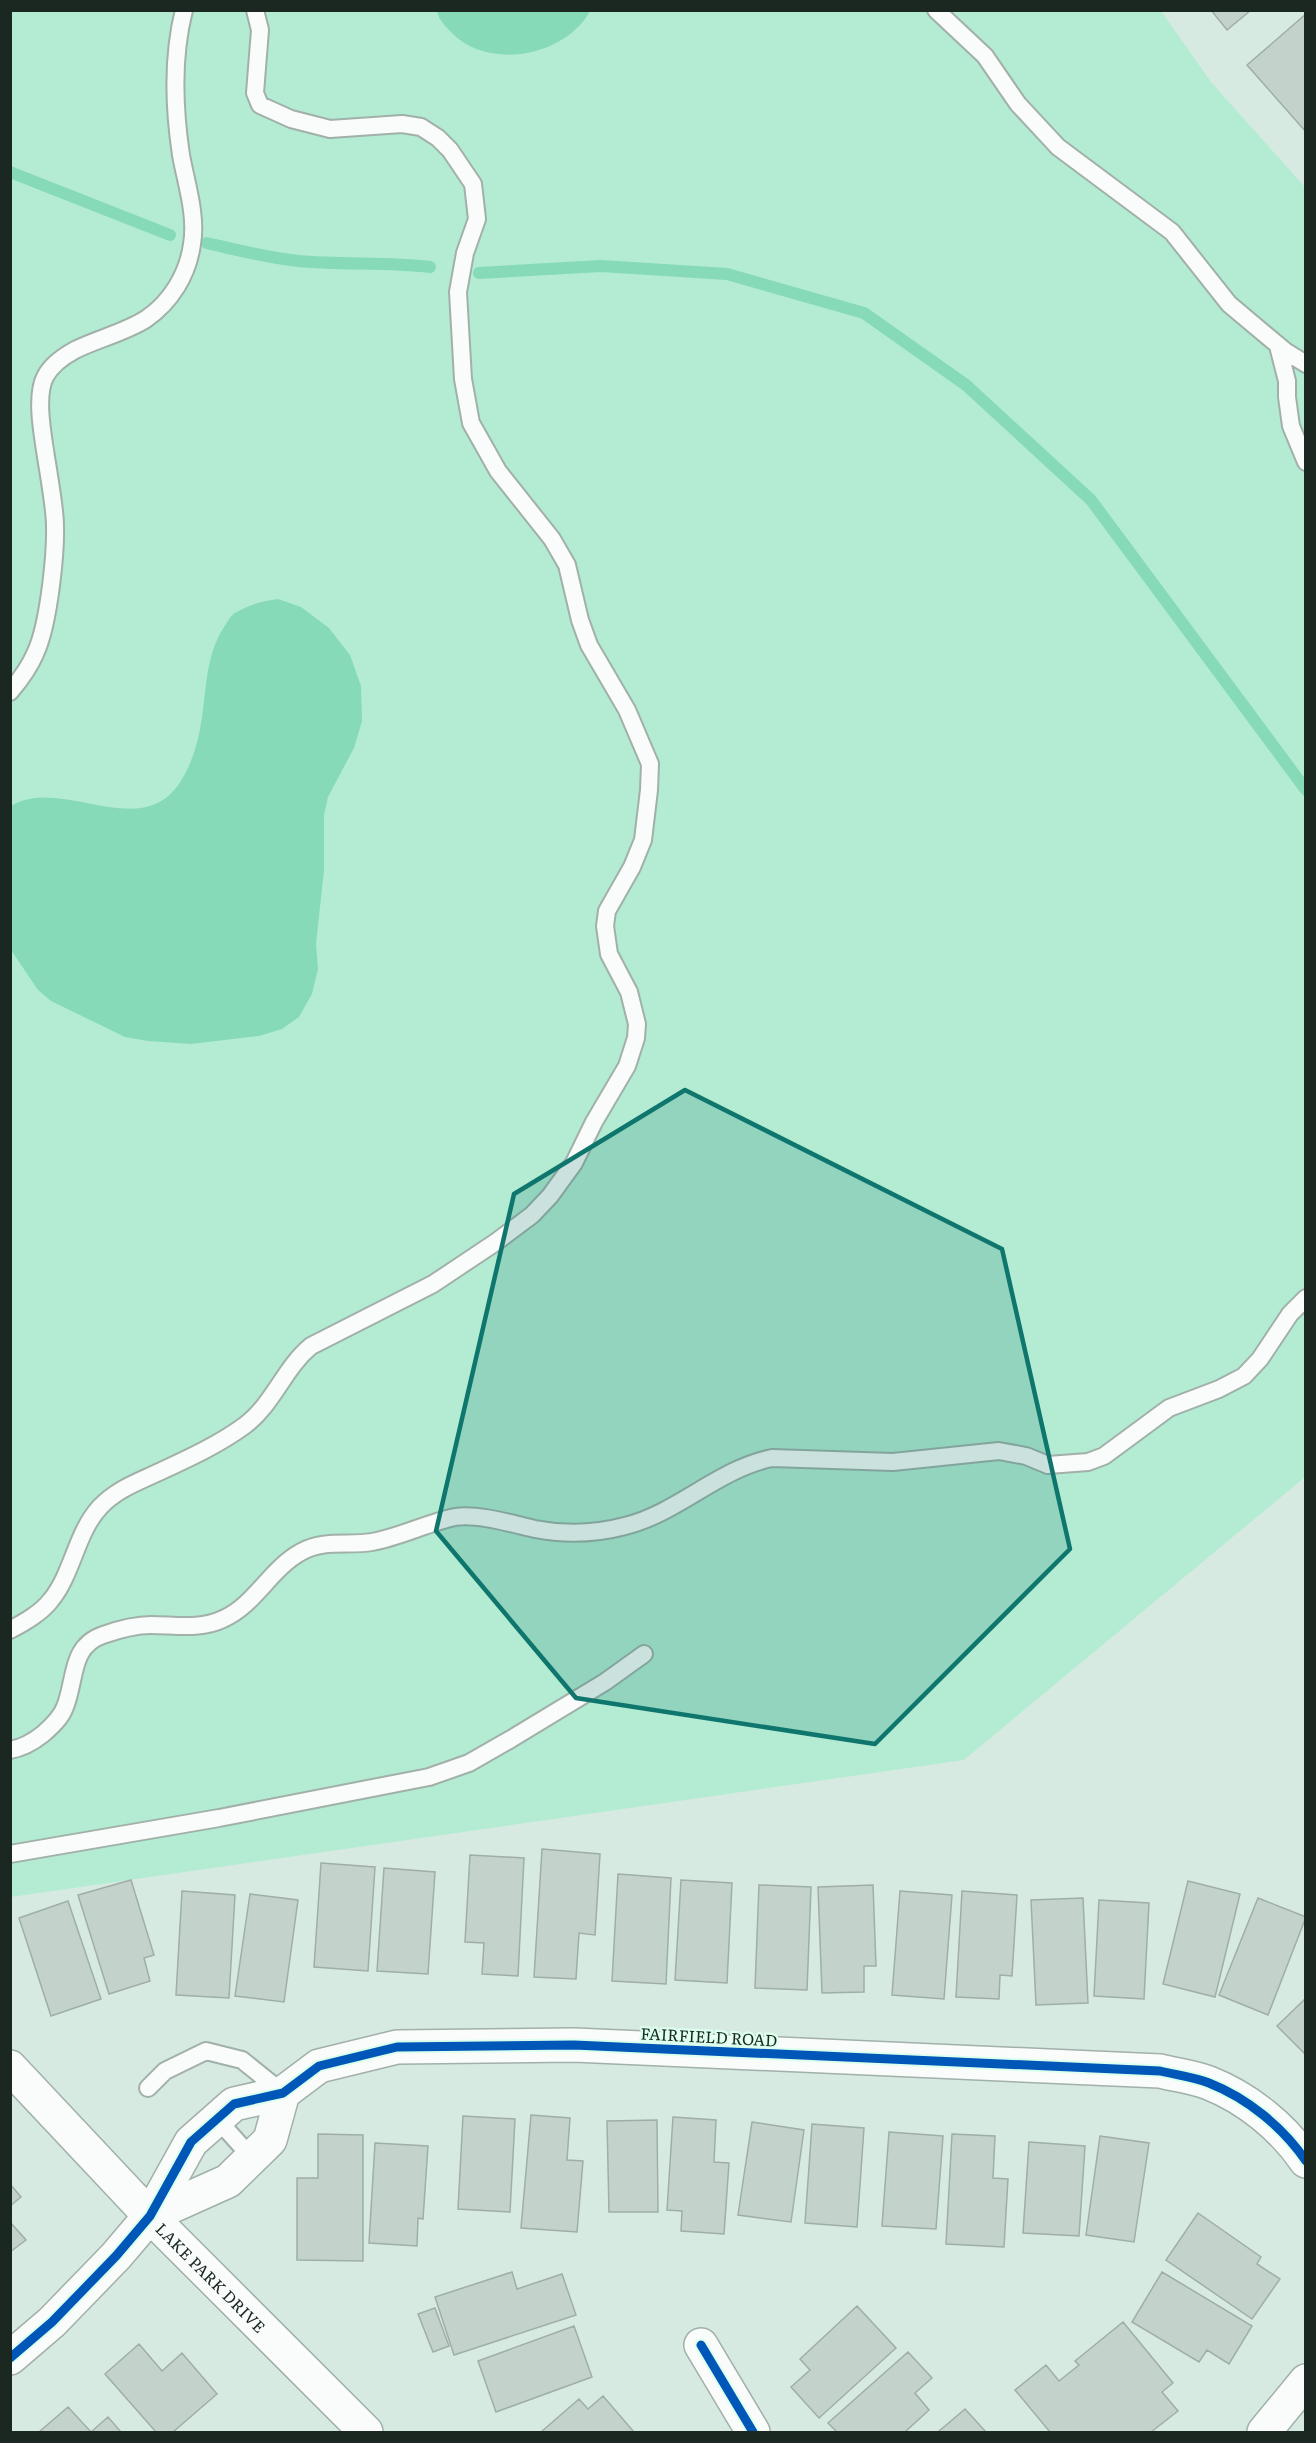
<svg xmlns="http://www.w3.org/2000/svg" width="1316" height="2443" font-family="Literata,serif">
<rect width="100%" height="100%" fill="#d7eae1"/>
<path fill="#b3ecd3" d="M 10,11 L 1161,11 L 1211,82 L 1305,187 L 1305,1477 L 964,1760 L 11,1897 Z"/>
<path fill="#86dab8" d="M 437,11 L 437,10 L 590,11 C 566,56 489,71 452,33 C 446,27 438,19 437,11 Z
M 278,599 L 301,607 L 329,628 L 350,655 L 361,686 L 362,721 L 354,748 L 328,797 L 324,815 L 324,870 L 316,944 L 318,969 L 312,994 L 299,1017 L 282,1029 L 259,1036 L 191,1044 L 148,1041 L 125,1037 L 51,1001 L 38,990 L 11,950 L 11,806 C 59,776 135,839 176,788 C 189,771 196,750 200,729 C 207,694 204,658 224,627 C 227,623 230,616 235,613 C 248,605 263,601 278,599 Z"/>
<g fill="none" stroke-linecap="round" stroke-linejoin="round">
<path stroke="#86dab8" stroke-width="12" d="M 10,172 L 170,235
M 207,243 C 237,250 267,258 298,261 C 342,265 386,262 430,267
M 479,273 L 601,266 L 727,274 L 864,313 L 966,385 L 1091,500 L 1306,790"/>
</g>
<path fill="#c3d3cb" stroke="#9faea7" stroke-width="1.5" d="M 1211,10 L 1251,10 L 1227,30 Z
M 1306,14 L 1306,132 L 1247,65 Z
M 542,1849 L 600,1854 L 595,1935 L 579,1933 L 576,1979 L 534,1977 Z
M 470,1855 L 524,1858 L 518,1976 L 482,1974 L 484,1943 L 465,1942 Z
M 321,1863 L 375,1867 L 368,1971 L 314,1967 Z
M 384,1868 L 435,1872 L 428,1974 L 377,1971 Z
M 618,1874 L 671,1878 L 666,1984 L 612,1981 Z
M 131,1880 L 154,1955 L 144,1958 L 150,1981 L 109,1994 L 78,1895 Z
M 681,1880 L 732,1883 L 727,1983 L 675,1980 Z
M 1188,1881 L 1240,1894 L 1215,1997 L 1163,1984 Z
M 759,1885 L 811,1887 L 807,1990 L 755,1988 Z
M 873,1885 L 876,1966 L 864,1966 L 864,1992 L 822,1993 L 818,1887 Z
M 182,1891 L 235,1895 L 229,1998 L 176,1995 Z
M 900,1891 L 952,1895 L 944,1999 L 892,1995 Z
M 962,1891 L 1017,1895 L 1012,1976 L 1000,1975 L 999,1999 L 956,1997 Z
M 250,1894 L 298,1900 L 284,2002 L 235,1996 Z
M 1083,1898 L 1088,2003 L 1036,2005 L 1031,1900 Z
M 1258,1898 L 1306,1917 L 1268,2015 L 1219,1995 Z
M 1099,1900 L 1149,1903 L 1144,1999 L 1094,1996 Z
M 68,1901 L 101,1999 L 51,2016 L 19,1918 Z
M 1306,1998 L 1306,2055 L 1277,2026 Z
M 531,2115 L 570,2118 L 567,2160 L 583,2161 L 577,2232 L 521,2228 Z
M 463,2116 L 515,2119 L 510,2212 L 458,2209 Z
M 673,2117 L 716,2120 L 714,2162 L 729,2163 L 724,2234 L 681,2231 L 682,2211 L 667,2210 Z
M 657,2120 L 658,2212 L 609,2212 L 607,2121 Z
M 752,2122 L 804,2130 L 791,2222 L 738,2215 Z
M 812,2124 L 864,2128 L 857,2227 L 805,2223 Z
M 889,2132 L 943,2136 L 936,2229 L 882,2226 Z
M 318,2134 L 363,2135 L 363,2261 L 297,2260 L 297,2178 L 318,2178 Z
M 952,2134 L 995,2136 L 993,2178 L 1008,2179 L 1004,2247 L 946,2244 Z
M 1100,2136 L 1149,2143 L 1134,2242 L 1086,2235 Z
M 1029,2142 L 1085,2146 L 1079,2236 L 1023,2233 Z
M 375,2143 L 428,2146 L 423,2219 L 418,2218 L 417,2246 L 369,2243 Z
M 10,2184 L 21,2197 L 10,2206 Z
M 1198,2213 L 1261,2257 L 1257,2264 L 1280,2279 L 1252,2319 L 1166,2260 Z
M 10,2222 L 26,2240 L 10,2252 Z
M 512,2272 L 517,2289 L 562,2274 L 576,2315 L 454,2355 L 435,2297 Z
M 1162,2272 L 1252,2326 L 1229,2364 L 1207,2350 L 1199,2362 L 1132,2322 Z
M 857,2306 L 896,2348 L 819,2418 L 791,2387 L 810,2370 L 800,2359 Z
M 435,2308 L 449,2346 L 433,2352 L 418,2314 Z
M 1123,2322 L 1173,2383 L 1162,2392 L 1178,2411 L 1151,2432 L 1050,2432 L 1015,2390 L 1046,2365 L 1059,2381 L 1079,2365 L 1075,2361 Z
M 574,2326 L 592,2377 L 496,2412 L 478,2361 Z
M 139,2344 L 162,2371 L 182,2353 L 217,2394 L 173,2432 L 156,2432 L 105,2374 Z
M 908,2352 L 932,2378 L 915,2393 L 929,2410 L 905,2432 L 837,2432 L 828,2423 Z
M 603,2396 L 634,2432 L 541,2432 L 579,2399 L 588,2409 Z
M 68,2407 L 91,2432 L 108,2417 L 121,2432 L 39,2432 Z
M 965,2409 L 986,2432 L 938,2432 Z"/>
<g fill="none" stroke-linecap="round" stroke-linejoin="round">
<defs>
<path id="service" d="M 936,10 L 985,56 L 1018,104 L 1058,147 L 1172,232 L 1229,304 L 1285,351 L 1306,364
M 1278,346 L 1287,381 L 1287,397 L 1291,426 L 1306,462
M 10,692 C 20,680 29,668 35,654 C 49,625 58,543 54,511 C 52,493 49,475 46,457 C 43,436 35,397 45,377 C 51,365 64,356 75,350 C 97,339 126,332 146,319 C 171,302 188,274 192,244 C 197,215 186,183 181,155 C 174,108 172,57 184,10
M 10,1630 C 25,1622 41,1613 51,1600 C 73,1573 76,1533 100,1507 C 117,1489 138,1482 159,1472 C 187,1459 218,1445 244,1426 C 273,1405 284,1368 311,1346 L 433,1284 L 496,1242 L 532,1215 L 550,1196 L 574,1163 L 594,1122 L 627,1066 L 636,1038 L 637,1024 L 629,992 L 609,954 L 605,926 L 607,911 L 632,867 L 643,840 L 649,790 L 650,764 L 627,710 L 589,645 L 580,620 L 567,565 L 552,539 L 498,471 L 471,423 L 463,379 L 458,292 L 465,253 L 477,219 L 473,184 L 450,150 L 438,138 L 421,127 L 402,124 L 330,129 L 291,119 L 260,105 L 255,93 L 260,30 L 255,10
M 10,1750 C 22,1748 33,1742 43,1734 C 51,1727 61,1718 65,1707 C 76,1680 70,1646 103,1635 C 117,1630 136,1625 151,1625 C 175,1625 200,1630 223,1619 C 255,1605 270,1569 301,1552 C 324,1539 348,1546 372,1542 C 400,1537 427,1523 455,1517 C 476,1513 513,1524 535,1529 C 566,1535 595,1534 625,1526 C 678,1513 718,1469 772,1458 L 893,1462 L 999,1451 L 1026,1456 L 1048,1465 L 1088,1462 L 1104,1456 L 1169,1408 L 1219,1389 L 1244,1376 L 1260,1359 L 1290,1314 L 1306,1298
M 10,1854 L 219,1818 L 429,1777 L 469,1763 L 511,1739 L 605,1682 L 644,1654
M 148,2088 L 165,2071 L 206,2051 L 242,2060 L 283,2093
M 217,2119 L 252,2158"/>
<g id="minor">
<path id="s1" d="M 10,2067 L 150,2216 L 366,2432"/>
<path d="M 150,2216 L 228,2181 L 270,2140 L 283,2093"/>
<path d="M 701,2345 L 753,2432"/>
<path d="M 10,2358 L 52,2322 L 116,2256 L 150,2216 L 191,2142 L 234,2104 L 283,2093 L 319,2066 L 397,2047 L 574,2045 L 1160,2071 C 1176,2075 1194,2077 1209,2083 C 1247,2098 1283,2127 1306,2161"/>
<path d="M 1264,2432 L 1306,2381"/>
</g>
</defs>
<use href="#service" stroke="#a1b0a8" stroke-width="20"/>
<use href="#minor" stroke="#a1b0a8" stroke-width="36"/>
<use href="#service" stroke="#f9fcfa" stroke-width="16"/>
<use href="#minor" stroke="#f9fcfa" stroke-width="33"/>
<defs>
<path id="cycleway" d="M 701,2345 L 753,2432
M 10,2358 L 52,2322 L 116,2256 L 150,2216 L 191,2142 L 234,2104 L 283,2093 L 319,2066 L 397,2047 L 574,2045 L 1160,2071 C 1176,2075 1194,2077 1209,2083 C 1247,2098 1283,2127 1306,2161"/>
</defs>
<use href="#cycleway" stroke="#dcffee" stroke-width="13"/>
<use href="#cycleway" stroke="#0057b8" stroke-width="9"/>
</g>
<path fill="#0f766e" fill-opacity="0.2" stroke="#0f766e" stroke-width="4.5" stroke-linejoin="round" d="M 685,1090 L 1002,1249 L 1070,1549 L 875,1744 L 576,1698 L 436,1531 L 514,1194 Z"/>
<g text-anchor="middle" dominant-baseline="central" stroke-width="4.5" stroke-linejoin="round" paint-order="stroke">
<g font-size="16" fill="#1b2822" stroke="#dcffee">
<text transform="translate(709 2036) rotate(3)">FAIRFIELD ROAD</text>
<text stroke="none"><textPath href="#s1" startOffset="291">LAKE PARK DRIVE</textPath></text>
</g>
</g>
<rect width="1316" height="2443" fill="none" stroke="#1b2822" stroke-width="24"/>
</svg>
